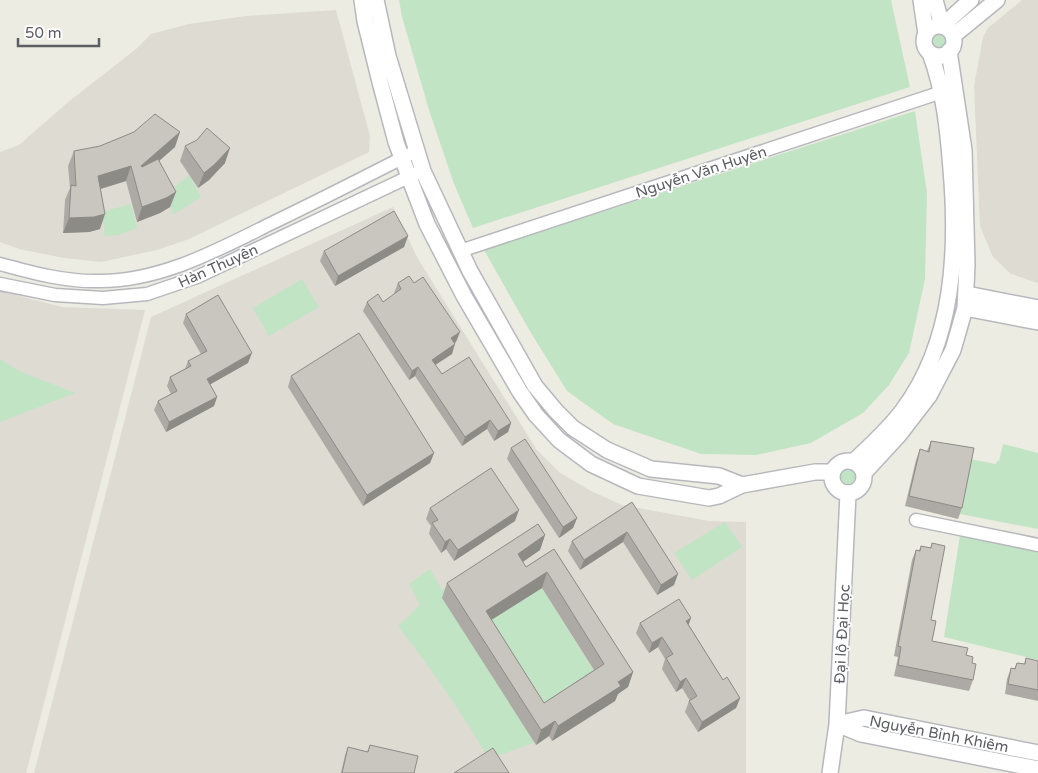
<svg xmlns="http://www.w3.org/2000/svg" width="1038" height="773" font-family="'Varela Round',sans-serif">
<rect width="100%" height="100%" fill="#edece3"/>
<path fill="#dddbd2" d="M 1022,0 L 1038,0 L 1038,283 L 1011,274 L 993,257 L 980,226 L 974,86 L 983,37 L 988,28 Z
M 336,10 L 370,136 L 369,152 L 189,239 L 157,250 L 101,262 L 64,258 L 19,249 L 0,242 L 0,152 L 19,145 L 67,103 L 136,49 L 151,34 L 189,24 L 246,16 Z
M 393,207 L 418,259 L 537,450 L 559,472 L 591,491 L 622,505 L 709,521 L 746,522 L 746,773 L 34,773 L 151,317 Z
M 0,291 L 62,307 L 145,310 L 26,773 L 0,773 Z"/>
<path fill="#c1e4c5" d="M 399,0 L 891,0 L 910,87 L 473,228 L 454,184 L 429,110 L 402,17 Z
M927 41a12 12 0 1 1 24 0a12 12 0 1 1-24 0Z
M 915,111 L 927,193 L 925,279 L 909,353 L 889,385 L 863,413 L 811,443 L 756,455 L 701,454 L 613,424 L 567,391 L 531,333 L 484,250 Z
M 189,175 L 201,197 L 173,215 L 170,203 L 163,191 L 177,185 Z
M 131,204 L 137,228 L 118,235 L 104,236 L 104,226 L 102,212 Z
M 302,279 L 319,307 L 269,336 L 253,308 Z
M 0,359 L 19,371 L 75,393 L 0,422 Z
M 1003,444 L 1038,453 L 1038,529 L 960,514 L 970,459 L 996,464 L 997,461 L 999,461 Z
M836 478a12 12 0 1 1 24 0a12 12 0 1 1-24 0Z
M 725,522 L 742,547 L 692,580 L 674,553 Z
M 961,529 L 1038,544 L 1038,660 L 944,637 Z
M 430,569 L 442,590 L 460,577 L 480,627 L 542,588 L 599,679 L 555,735 L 489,759 C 462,713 431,668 398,626 L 420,605 L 409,584 Z"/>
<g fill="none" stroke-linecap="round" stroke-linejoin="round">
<defs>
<path id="minor" d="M 460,251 L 942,92
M 0,264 C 33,273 66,282 100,281 C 160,281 216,251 268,225 C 316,202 363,178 410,154
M 0,284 L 55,295 L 103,298 L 147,294 L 197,277 L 417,173
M 916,520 L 1038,545"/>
<path id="tertiary" d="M 362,0 L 365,21 L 380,82 L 396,142 L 409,177 L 427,224 L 464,296 L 520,392 L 536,415 L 559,440 L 591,464 L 638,486 L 709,498 L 719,496 L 742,485 L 815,472 L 833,472
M 376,0 L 388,56 L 423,171 L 470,271 L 535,386 L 556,411 L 573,428 L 607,450 L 651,469 L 719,476 L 742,485
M 921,0 L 926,34
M 935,0 L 942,26
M 942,26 L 971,0
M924 41a15 15 0 1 1 30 0a15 15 0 1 1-30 0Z
M 953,36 L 997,0
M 967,294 L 1038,308
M 965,308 L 1038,322
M832 477a16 16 0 1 1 32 0a16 16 0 1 1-32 0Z
M 853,462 C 871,445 889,429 903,410 C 954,341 958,251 951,169 C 948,130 944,90 930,53
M 864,473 L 899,435 L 929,396 L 953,350 L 965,308 L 967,265 L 964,150 L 949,51
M 837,724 L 861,734 L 1038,769
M 837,724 L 864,718 L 1038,753
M 830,773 L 837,724 L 848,494"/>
</defs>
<use href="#minor" stroke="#b6b8bd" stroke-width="15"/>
<use href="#tertiary" stroke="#b6b8bd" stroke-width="18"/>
<use href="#minor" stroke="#fff" stroke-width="12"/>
<use href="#tertiary" stroke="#fff" stroke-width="15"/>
</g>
<path fill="#adaaa5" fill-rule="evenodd" d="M 185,146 L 225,163 L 209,180 L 198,188 L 180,161 Z
M 175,147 L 159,161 L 176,192 L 170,207 L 160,213 L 137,222 L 126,181 L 101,189 L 100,229 L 89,232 L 63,233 L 65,200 L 70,188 L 68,166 L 74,151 Z
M 408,236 L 404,247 L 335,286 L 320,261 L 324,251 Z
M 398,283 L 456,342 L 454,343 L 452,354 L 435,365 L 442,374 L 511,423 L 508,432 L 494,441 L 487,429 L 462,446 L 415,376 L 409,380 L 363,311 L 367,302 L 383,302 L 395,294 L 394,293 Z
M 186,314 L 248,363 L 210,384 L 217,397 L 214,406 L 166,432 L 154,410 L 158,401 L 171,394 L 167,386 L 170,377 L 185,369 L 188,361 L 201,354 L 183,323 Z
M 291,376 L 434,453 L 430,463 L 363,506 L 288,387 Z
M 931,441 L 962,508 L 958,519 L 905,506 L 916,460 L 920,449 L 927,451 Z
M 511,448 L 577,518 L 573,528 L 559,538 L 507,459 Z
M 632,502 L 674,585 L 657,595 L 623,542 L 580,570 L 568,551 L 572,541 Z
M 430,508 L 515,521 L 454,561 L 446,549 L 441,553 L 429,534 L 431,526 L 426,519 Z
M 545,535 L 540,550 L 523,562 L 526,567 L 554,549 L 633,672 L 628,687 L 618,694 L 615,701 L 552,741 L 549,736 L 536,745 L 442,598 L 447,583 ZM 542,588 L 594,670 L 544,703 L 491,620 Z
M 932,543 L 931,620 L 932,641 L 966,655 L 972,663 L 973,680 L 969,691 L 894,676 L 898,657 L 894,656 L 912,560 L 916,550 L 919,550 L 921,546 L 930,548 Z
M 640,623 L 689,625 L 723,680 L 740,698 L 736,708 L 698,732 L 685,712 L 689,701 L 690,701 L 682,688 L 676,692 L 662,669 L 665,659 L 658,647 L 649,653 L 636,633 Z
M 1026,658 L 1038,661 L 1038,701 L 1005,694 L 1007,679 L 1011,668 L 1014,669 L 1017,663 L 1024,664 Z
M 370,745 L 414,773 L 341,773 L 345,755 L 348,747 L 367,752 Z"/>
<path fill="#8d8b86" d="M 180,132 L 175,147 L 136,181 L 141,166 Z
M 230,148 L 225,163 L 209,180 L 198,188 L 204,173 Z
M 131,166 L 126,181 L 93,191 L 98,176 Z
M 176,192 L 170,207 L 160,213 L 137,222 L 142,207 Z
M 105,214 L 100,229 L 89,232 L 63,233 L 69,218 Z
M 408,236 L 404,247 L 335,286 L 338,276 Z
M 460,332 L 456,342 L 448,347 L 451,338 Z
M 455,344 L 452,354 L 429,369 L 432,360 Z
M 252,353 L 248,363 L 204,388 L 207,379 Z
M 418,367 L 415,376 L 409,380 L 412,371 Z
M 217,397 L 214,406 L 166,432 L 169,422 Z
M 490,420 L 487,429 L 462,446 L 465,437 Z
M 511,423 L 508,432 L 494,441 L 498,431 Z
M 434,453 L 430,463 L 363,506 L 367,495 Z
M 519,510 L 515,521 L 454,561 L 458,550 Z
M 577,518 L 573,528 L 559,538 L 563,527 Z
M 627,532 L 623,542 L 580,570 L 584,560 Z
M 545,535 L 540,550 L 512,569 L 518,554 Z
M 450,539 L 446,549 L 441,553 L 445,542 Z
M 547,572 L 542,588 L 480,627 L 486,611 Z
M 678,574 L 674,585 L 657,595 L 661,585 Z
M 691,618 L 687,629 L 686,621 Z
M 662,637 L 658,647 L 649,653 L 652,643 Z
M 633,672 L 628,687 L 618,694 L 615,701 L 552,741 L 558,726 L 618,682 Z
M 686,678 L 682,688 L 676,692 L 680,682 Z
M 740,698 L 736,708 L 698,732 L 702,722 Z
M 555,721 L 549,736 L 536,745 L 541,730 Z"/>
<path fill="#c9c6c0" stroke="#8d8b86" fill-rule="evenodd" d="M 155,114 L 180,132 L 141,166 L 142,167 L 158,159 L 176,192 L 166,198 L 142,207 L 131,166 L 98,176 L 105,214 L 94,217 L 69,218 L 71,185 L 76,186 L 74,151 L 100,146 L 134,132 Z
M 207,128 L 230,148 L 214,165 L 204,173 L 185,146 L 197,140 Z
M 394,211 L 408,236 L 338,276 L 324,251 Z
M 409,276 L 414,283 L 423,277 L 460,332 L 451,338 L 455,344 L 432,360 L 442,374 L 469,357 L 511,423 L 498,431 L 490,420 L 465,437 L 418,367 L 412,371 L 367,302 L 378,294 L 383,302 L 401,289 L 398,283 Z
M 218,295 L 252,353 L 207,379 L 217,397 L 169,422 L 158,401 L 177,391 L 170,377 L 191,366 L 188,361 L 207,351 L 186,314 Z
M 359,333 L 434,453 L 367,495 L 291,376 Z
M 525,439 L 577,518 L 563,527 L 511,448 Z
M 931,441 L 974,448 L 962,508 L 909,496 L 920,449 L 929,452 Z
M 491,468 L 519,510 L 458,550 L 450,539 L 445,542 L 432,523 L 438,520 L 430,508 Z
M 632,502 L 678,574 L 661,585 L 627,532 L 584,560 L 572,541 Z
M 538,524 L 545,535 L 518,554 L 526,567 L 554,549 L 633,672 L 618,682 L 621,686 L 558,726 L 555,721 L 541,730 L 447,583 ZM 547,572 L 604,664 L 544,703 L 486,611 Z
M 932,543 L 945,546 L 931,620 L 936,621 L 932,641 L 968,648 L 966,655 L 973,657 L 972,663 L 976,664 L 973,680 L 898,665 L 901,647 L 898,646 L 916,550 L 920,551 L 921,546 L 931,548 Z
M 679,599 L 691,618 L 686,621 L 723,680 L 727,677 L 740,698 L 702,722 L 689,701 L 697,696 L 686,678 L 680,682 L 666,658 L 673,654 L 662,637 L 652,643 L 640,623 Z
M 1026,658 L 1038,661 L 1038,690 L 1008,684 L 1011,668 L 1015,669 L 1017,663 L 1025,664 Z
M 370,745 L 418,756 L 414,773 L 342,773 L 348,747 L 368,752 Z
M 493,748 L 509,773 L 454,773 Z"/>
<g text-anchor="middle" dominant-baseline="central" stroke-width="4" stroke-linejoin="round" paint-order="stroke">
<g font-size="15" fill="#5c5e63" stroke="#fff">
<text transform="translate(701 172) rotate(-18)">Nguyễn Văn Huyên</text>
<text transform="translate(218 266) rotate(-24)">Hàn Thuyên</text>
<text transform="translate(842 634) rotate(-87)">Đại lộ Đại Học</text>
<text transform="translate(939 734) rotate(11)">Nguyễn Bỉnh Khiêm</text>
</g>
</g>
<path d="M18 38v8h81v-8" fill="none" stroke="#5c5e63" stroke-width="2.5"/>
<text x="25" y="38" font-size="15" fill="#5c5e63" stroke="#ffffff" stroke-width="4" paint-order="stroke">50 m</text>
</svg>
